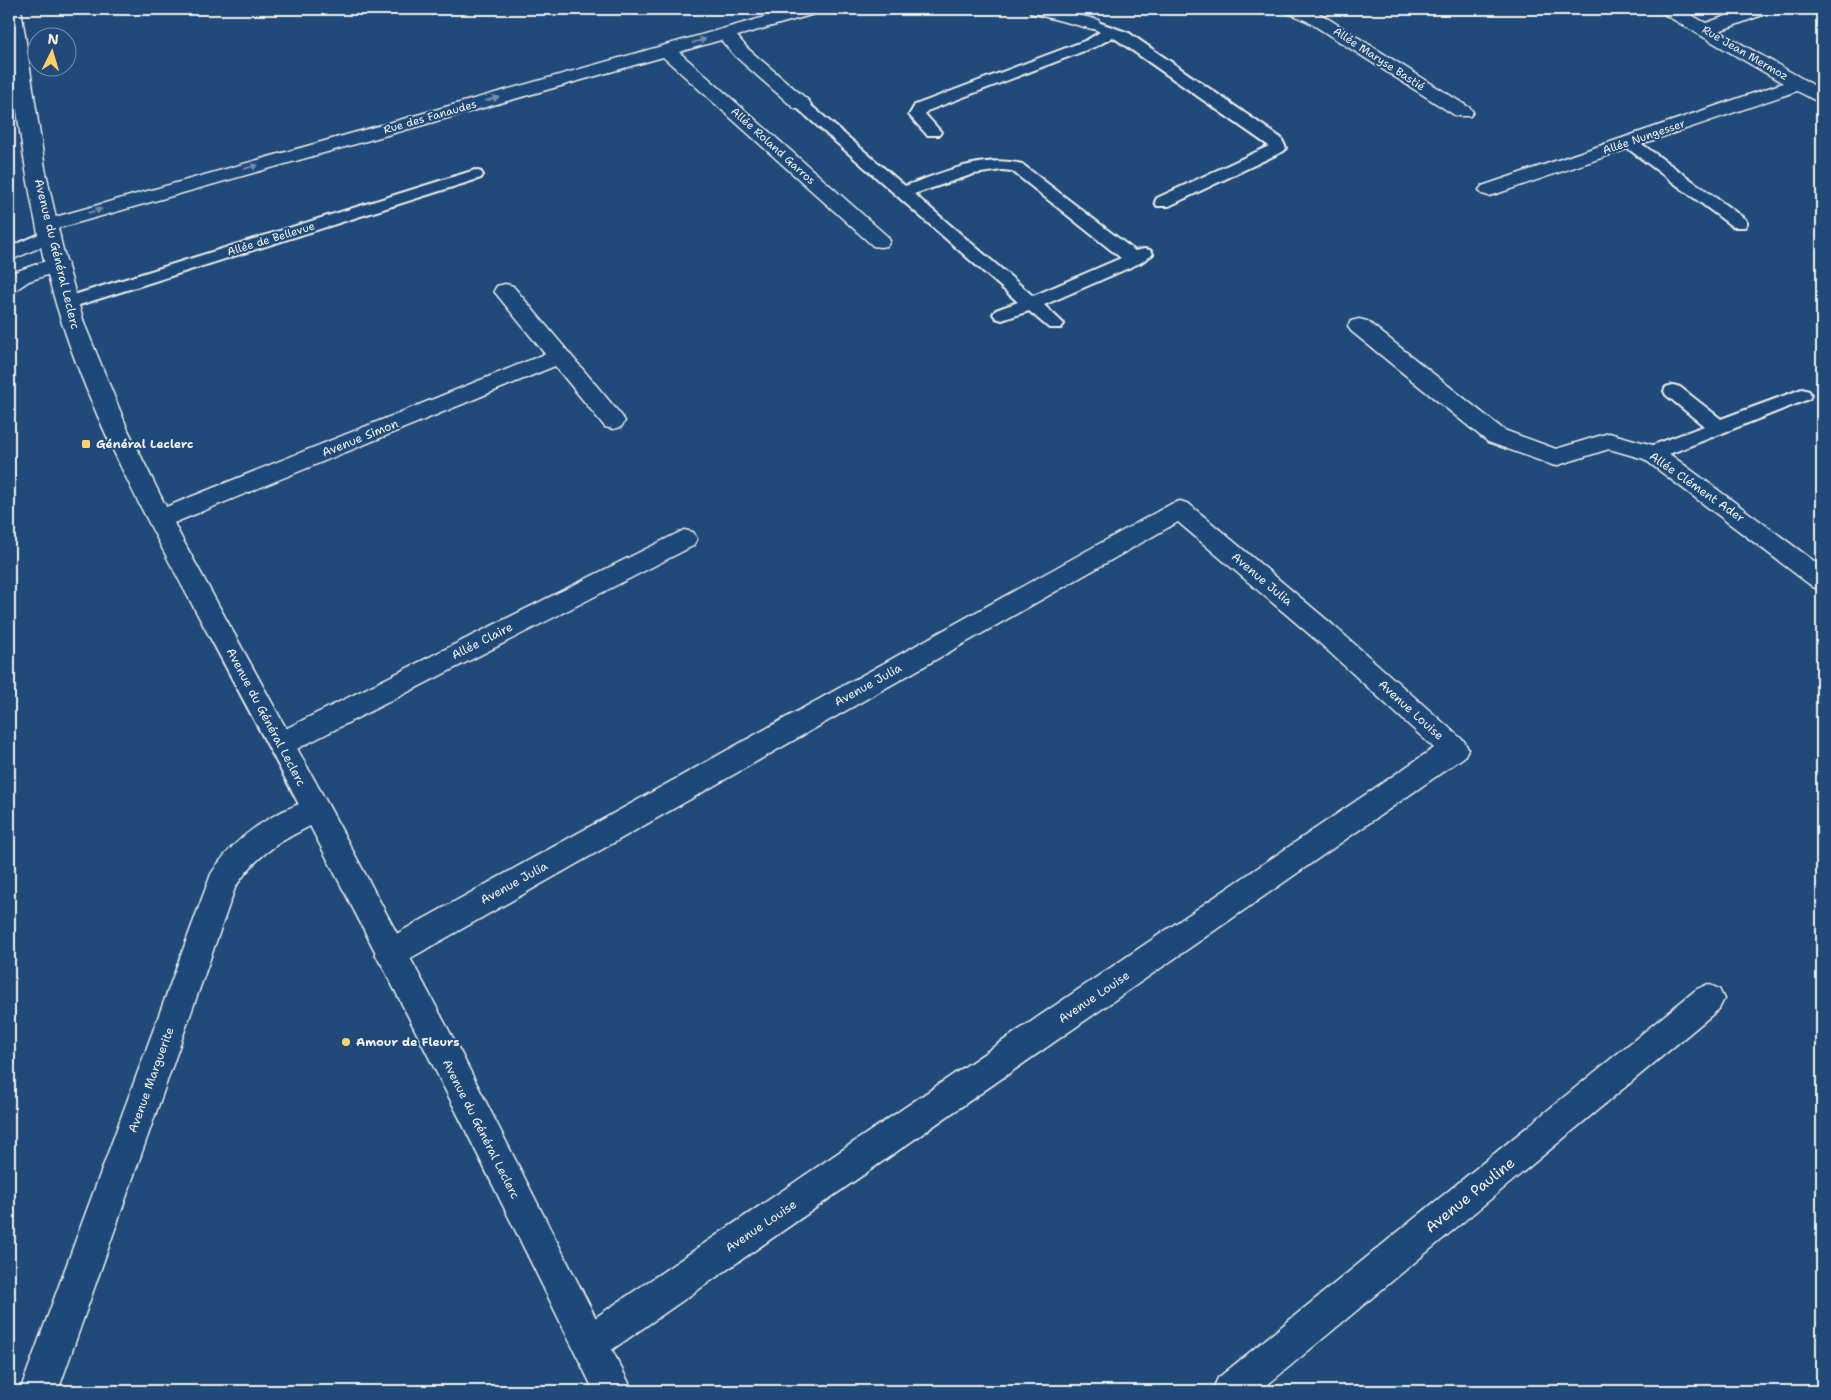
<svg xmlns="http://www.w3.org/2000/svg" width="1831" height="1400" font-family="'Shantell Sans',sans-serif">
<rect width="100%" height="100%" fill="#1f4a7a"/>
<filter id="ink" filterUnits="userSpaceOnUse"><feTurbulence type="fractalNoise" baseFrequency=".02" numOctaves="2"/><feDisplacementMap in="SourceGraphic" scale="10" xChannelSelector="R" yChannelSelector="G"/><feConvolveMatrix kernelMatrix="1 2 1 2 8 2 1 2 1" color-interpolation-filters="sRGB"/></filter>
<g filter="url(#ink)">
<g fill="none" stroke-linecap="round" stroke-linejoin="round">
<defs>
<path id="lane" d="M 1092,20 L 1129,33 L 1281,138 L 1286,148 L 1284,151 L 1169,206 L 1157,206 L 1155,202 L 1157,198 L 1269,146 L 1113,37 L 1097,46 L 927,111 L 925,114 L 941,132 L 939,135 L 927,135 L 909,115 L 915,105 L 1087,40 L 1100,32 L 1085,24 Z
M 802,100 L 807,102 L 905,186 C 942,173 982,154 1022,164 L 1135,251 L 1144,249 L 1150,250 L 1153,254 L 1140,263 L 1044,305 L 1064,324 L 1061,328 L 1049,328 L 1029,311 L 1002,320 L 996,318 L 993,314 L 996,310 L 1018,302 L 797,108 L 794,105 L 797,102 ZM 1002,170 L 1012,171 L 1121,258 L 1033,296 L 914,194 L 974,174 Z
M 1629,137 L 1635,139 L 1745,219 L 1747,223 L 1745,227 L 1733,227 L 1623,145 L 1621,142 L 1623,139 Z
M 475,170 L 481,172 L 483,175 L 481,178 L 73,307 L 61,307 L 58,303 L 61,299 Z
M 1673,385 L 1680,387 L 1721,419 L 1802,389 L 1809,391 L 1811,395 L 1809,399 L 1659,458 L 1652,460 L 1645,458 L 1642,453 L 1645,448 L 1704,426 L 1666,395 L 1664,391 L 1666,387 Z"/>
<path id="street" d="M 793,9 L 821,9 L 818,13 L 737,36 L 747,48 L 809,101 L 811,105 L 809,109 L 795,109 L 735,56 L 721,40 L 679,52 L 887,236 L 890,241 L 887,246 L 880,247 L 873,246 L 663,57 L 52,230 L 57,232 L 60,236 L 57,240 L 9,261 L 9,247 L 46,231 L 41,229 L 38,225 L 41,221 Z
M 1028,9 L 1056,9 L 1098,20 L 1101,24 L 1098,28 L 1092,29 L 1031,13 Z
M 1285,9 L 1309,9 L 1319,13 L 1470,108 L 1473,112 L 1470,116 L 1456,116 L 1307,21 L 1288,13 Z
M 1659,9 L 1680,9 L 1706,23 L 1746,9 L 1771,9 L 1768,13 L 1719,31 L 1822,90 L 1822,104 L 1797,91 L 1496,194 L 1489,196 L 1482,194 L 1479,190 L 1482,186 L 1783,83 L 1662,13 Z
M 505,284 L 513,286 L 621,415 L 625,421 L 621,427 L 613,429 L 605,427 L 555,366 L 169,525 L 160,528 L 151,525 L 148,519 L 151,513 L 545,354 L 494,291 L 497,286 Z
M 1359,319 L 1367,321 L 1504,430 L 1556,449 L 1609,433 L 1660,447 L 1822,567 L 1822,590 L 1813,587 L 1644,459 L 1609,449 L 1555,466 L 1488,442 L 1351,331 L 1348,326 L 1351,321 Z
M 1180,501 L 1189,504 L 1333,625 L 1464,741 L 1468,749 L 1464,757 L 603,1356 L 590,1361 L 577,1356 L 572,1343 L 577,1330 L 1434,748 L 1315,639 L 1178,522 L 402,963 L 391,967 L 380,963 L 375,953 L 380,943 L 1171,504 Z
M 684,530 L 693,532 L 697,539 L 693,546 L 291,752 L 281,755 L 271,752 L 267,744 L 271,736 Z
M 315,798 L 325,801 L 330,810 L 325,819 C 289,836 257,852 235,888 L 58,1391 L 20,1391 L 211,874 C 236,834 272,813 315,798 Z
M 1708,984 L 1719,989 L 1724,999 L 1719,1009 L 1260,1391 L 1212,1391 L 1218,1378 L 1697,989 Z"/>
<path id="secondary" d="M 57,257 L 65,259 L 68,264 L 65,269 L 29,281 L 17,289 L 9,291 L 9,274 Z"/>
<path id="primary" d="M 9,9 L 21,9 L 45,168 L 62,246 L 84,323 L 128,430 L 180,535 L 332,812 L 461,1053 L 633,1391 L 594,1391 C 501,1200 406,1009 307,820 C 272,753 236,686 200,619 C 148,523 96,426 62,323 C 43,265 31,205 22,145 C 15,99 9,55 9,9 Z"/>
</defs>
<use href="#lane" stroke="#f4f1e8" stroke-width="4"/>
<use href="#street" stroke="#f4f1e8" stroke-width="3"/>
<use href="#secondary" stroke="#f4f1e8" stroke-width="3"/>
<use href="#primary" stroke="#f4f1e8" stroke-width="3"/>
<use href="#lane" fill="#1f4a7a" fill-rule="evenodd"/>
<use href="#street" fill="#1f4a7a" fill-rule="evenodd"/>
<use href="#secondary" fill="#1f4a7a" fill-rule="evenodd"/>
<use href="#primary" fill="#1f4a7a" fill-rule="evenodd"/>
</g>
<defs><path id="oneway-solid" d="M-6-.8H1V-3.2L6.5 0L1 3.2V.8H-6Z" transform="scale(1.25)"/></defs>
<g fill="#748da6">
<use href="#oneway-solid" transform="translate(699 41) rotate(-16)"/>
<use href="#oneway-solid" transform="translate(492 99) rotate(-16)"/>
<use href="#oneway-solid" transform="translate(251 167) rotate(-16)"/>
<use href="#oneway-solid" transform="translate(95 211) rotate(-16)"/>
</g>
</g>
<g fill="#ffd166" stroke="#1f4a7a" stroke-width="2">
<rect x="81" y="439" width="10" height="10" rx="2.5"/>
<circle cx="346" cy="1042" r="5"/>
</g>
<g text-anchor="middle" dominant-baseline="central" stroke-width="4" stroke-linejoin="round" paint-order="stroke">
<g font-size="11" fill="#f4f1e8" stroke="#1f4a7a">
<text transform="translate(1745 53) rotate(30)">Rue Jean Mermoz</text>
<text transform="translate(1379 59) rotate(33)">Allée Maryse Bastié</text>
<text transform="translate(430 117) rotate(-16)">Rue des Fanaudes</text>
<text transform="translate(1644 137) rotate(-19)">Allée Nungesser</text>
<text transform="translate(773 146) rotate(42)">Allée Roland Garros</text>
<text transform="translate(271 239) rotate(-17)">Allée de Bellevue</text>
</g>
<g font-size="12" fill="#f4f1e8" stroke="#1f4a7a">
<text transform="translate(57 254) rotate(76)">Avenue du Général Leclerc</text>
<text transform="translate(360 438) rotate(-22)">Avenue Simon</text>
<text transform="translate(1697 487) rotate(35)">Allée Clément Ader</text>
<text transform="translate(1262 579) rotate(40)">Avenue Julia</text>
<text transform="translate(482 641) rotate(-27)">Allée Claire</text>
<text transform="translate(868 685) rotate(-29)">Avenue Julia</text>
<text transform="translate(1411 710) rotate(42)">Avenue Louise</text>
<text transform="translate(266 717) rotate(62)">Avenue du Général Leclerc</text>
<text transform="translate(514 883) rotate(-29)">Avenue Julia</text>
<text transform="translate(1094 997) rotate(-34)">Avenue Louise</text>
<text transform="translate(151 1080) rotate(-70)">Avenue Marguerite</text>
<text transform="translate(481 1129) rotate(63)">Avenue du Général Leclerc</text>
<text transform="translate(761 1226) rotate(-34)">Avenue Louise</text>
</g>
<g font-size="12" font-weight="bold" fill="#f4f1e8" stroke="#1f4a7a" text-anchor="start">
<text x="96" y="444">Général Leclerc</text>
<text x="356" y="1042">Amour de Fleurs</text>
</g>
<g font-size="15" fill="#f4f1e8" stroke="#1f4a7a">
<text transform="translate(1470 1195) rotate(-39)">Avenue Pauline</text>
</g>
</g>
<rect width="1831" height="1400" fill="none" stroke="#1f4a7a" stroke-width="30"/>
<rect x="15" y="15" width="1801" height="1370" fill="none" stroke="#f4f1e8" stroke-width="2" filter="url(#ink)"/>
<g transform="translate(52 52) rotate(5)"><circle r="24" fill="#1f4a7a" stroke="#748da6"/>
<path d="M0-4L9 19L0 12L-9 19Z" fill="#ffd166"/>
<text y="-8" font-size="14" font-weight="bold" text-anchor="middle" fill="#f4f1e8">N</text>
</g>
</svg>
